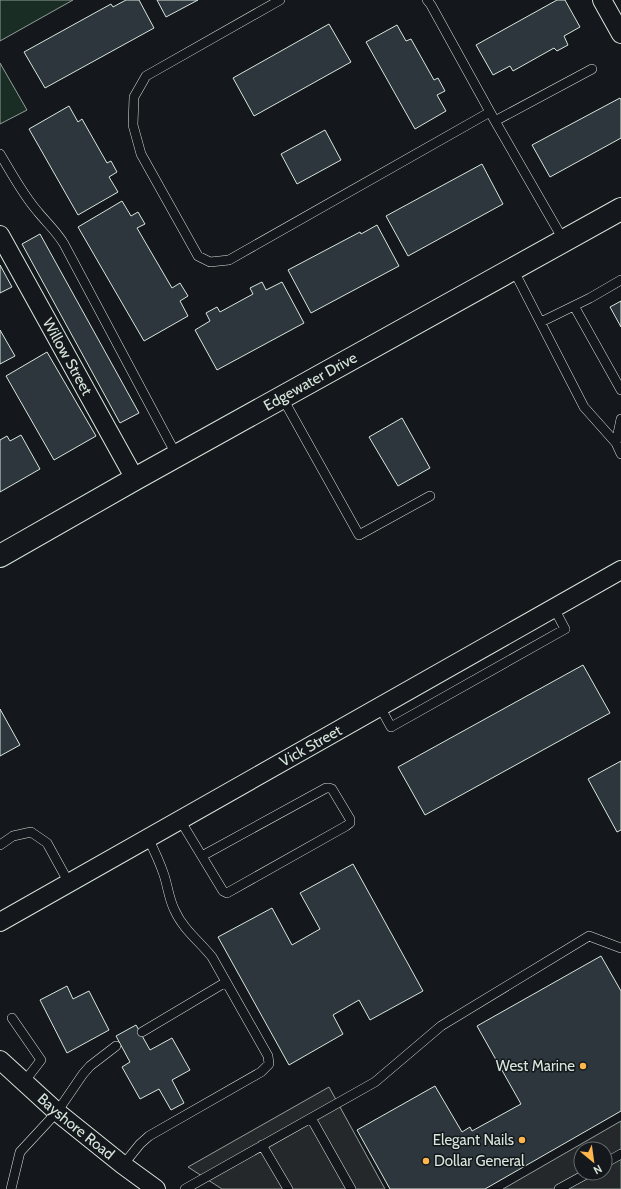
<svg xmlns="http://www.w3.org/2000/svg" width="621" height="1189" font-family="Cabin,sans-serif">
<rect width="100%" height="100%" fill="#14181c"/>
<path fill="#1a2d24" stroke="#939e99" d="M 0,0 L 73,0 L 0,41 Z
M 0,63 L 27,110 L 0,124 Z"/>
<path fill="#24282b" stroke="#939e99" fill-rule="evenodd" d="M 329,1087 L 385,1189 L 222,1189 L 188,1167 Z
M 621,1121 L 621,1189 L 503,1189 ZM 581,1149 L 605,1149 L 605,1173 L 581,1173 Z"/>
<path fill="#2c363c" stroke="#d8e6dc" d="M 126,0 L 139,0 L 154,28 L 45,88 L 24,52 L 111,4 L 113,7 Z
M 157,0 L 198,0 L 166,17 Z
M 557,0 L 565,0 L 580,27 L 564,36 L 568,45 L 557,51 L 554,48 L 513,71 L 510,66 L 493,75 L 476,45 Z
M 329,24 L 351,62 L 254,116 L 233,78 Z
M 397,25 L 406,41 L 411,39 L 434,80 L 438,78 L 445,91 L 437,95 L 446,111 L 415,129 L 366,42 Z
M 620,98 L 621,100 L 621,138 L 550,177 L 532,145 Z
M 69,106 L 78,122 L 82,119 L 107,163 L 111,161 L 117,172 L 109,177 L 118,192 L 78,215 L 29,129 Z
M 325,130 L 341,160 L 297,184 L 281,154 Z
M 482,164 L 503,204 L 408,256 L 386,216 Z
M 122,201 L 131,216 L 138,212 L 145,224 L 137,228 L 172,288 L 180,283 L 188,296 L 180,301 L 188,316 L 144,341 L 78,227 Z
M 377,225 L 399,266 L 311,313 L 288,270 L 360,232 L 361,234 Z
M 40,234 L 139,413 L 120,423 L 22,244 Z
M 0,265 L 12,287 L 0,293 Z
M 262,282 L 266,290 L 282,282 L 304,323 L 217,370 L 195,330 L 210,321 L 206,313 L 217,307 L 220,312 L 253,294 L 250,288 Z
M 621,301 L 621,327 L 610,307 Z
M 0,330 L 15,356 L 0,364 Z
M 47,352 L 96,436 L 54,460 L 6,376 Z
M 402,418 L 430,468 L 398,486 L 369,437 Z
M 21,435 L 40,469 L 0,492 L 0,440 L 7,436 L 10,441 Z
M 583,665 L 610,713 L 425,815 L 398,767 Z
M 0,709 L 20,745 L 0,756 Z
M 621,761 L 621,830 L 617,832 L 588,779 Z
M 353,864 L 423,991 L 370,1020 L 359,1000 L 333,1015 L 343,1034 L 289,1065 L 218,937 L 272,908 L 292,945 L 320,929 L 300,893 Z
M 601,956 L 621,991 L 621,1111 L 485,1189 L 390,1189 L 357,1130 L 435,1086 L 462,1132 L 470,1127 L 472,1131 L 521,1104 L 477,1026 Z
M 67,986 L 73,999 L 89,991 L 109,1030 L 67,1053 L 40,1000 Z
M 136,1025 L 150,1050 L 172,1038 L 190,1070 L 172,1080 L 184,1103 L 171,1110 L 159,1089 L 140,1099 L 122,1067 L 130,1062 L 116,1036 Z"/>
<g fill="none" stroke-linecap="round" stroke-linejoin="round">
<defs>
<path id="lane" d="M 280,0 L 146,76 L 134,97 L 133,125 L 141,154 L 198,256 L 210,262 L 229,260 L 490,112
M 427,0 L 431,5 L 495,121 L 564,241
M 495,121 L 592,69
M 0,154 C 12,174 23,195 38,212 C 47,223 57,232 64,244 L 177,456
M 513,269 L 584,407 L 616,443 L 621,454
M 574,306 L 621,390
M 541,322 L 590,298 L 621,280
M 282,397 L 359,535 L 430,496
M 616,443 L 621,419
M 380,707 L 391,727 L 565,629 L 554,608
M 180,820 L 223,891 L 227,893 L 346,826 L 350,823 L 350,819 L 332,789 L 329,788 L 326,788 L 202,856
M 0,845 L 13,836 L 31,832 L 47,843 L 69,883
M 12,1018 L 41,1060 L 24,1082
M 142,1032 L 226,982
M 311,1118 L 351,1189
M 262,1145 L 288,1189
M 605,1163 L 621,1154
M 123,1165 L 140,1144 L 149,1136 L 261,1072 L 269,1064 L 268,1056 L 212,957 C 200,942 183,929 175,911 C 169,900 168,887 164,875 C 160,863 154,850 148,838
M 11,1189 L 20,1152 L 57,1112 L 83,1074 L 90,1066 L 116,1046
M 185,1189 L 375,1082 L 441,1026 L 589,936 L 621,948
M 559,1189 L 588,1173"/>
<g id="street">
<path d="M 602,0 L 621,34"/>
<path id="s1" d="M 0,235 L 135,479"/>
<path id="s2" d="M 0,922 L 621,570"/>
<path id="s3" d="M 0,1060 L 57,1112 L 123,1165 L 156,1189"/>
</g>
<g id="secondary">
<path id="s4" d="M 0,556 L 135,479 L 621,209"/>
</g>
</defs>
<use href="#lane" stroke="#d8e6dc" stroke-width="10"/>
<use href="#street" stroke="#d8e6dc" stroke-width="20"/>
<use href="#secondary" stroke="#d8e6dc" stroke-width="24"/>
<use href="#lane" stroke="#14181c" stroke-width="9"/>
<use href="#street" stroke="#14181c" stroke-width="18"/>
<use href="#secondary" stroke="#14181c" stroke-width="22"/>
</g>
<g fill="#ffb74d" stroke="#14181c" stroke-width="1.5">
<circle cx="583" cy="1066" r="4"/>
<circle cx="522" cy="1140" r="4"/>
<circle cx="426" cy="1161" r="4"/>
</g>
<g text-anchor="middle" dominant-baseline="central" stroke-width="3" stroke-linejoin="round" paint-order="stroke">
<g font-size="15" fill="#d8e6dc" stroke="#14181c">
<text stroke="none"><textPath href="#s1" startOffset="139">Willow Street</textPath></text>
<text stroke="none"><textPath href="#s4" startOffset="356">Edgewater Drive</textPath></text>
<text stroke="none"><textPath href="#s2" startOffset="357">Vick Street</textPath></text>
<text stroke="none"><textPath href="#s3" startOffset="101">Bayshore Road</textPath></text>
</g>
<g font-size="15" fill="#d8e6dc" stroke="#14181c" text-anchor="end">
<text x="575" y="1066">West Marine</text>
<text x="514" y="1140">Elegant Nails</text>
<text x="434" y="1161" text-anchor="start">Dollar General</text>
</g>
</g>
<g transform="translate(593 1161) rotate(151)"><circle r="19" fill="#14181c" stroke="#626a69"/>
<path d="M0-3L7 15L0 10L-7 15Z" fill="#ffb74d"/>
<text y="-6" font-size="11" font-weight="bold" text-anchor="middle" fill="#d8e6dc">N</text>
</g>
</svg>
